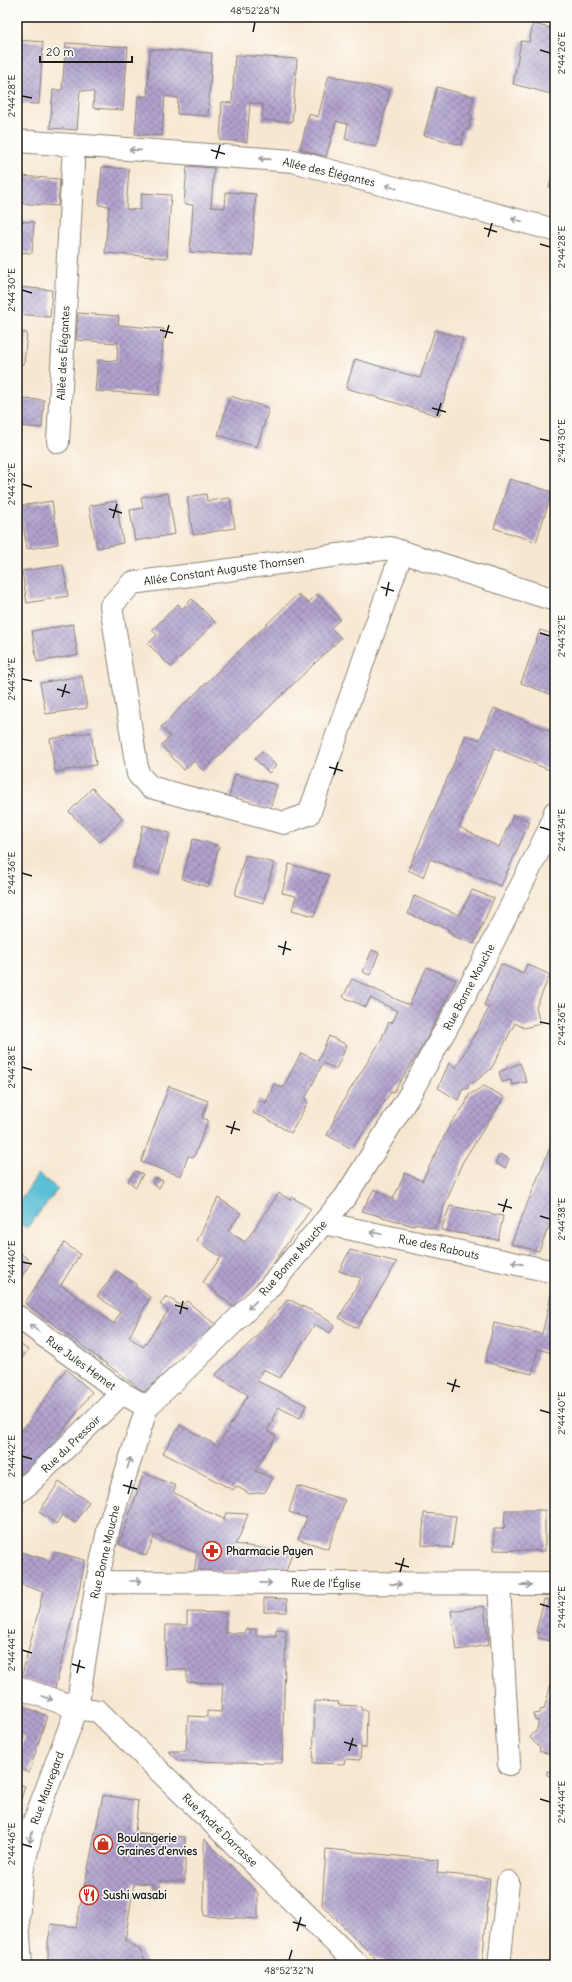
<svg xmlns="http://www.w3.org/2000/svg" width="572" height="1982" font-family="Delius,sans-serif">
<defs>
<pattern id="building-cross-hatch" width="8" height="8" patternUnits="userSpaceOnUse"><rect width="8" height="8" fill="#b1a2cd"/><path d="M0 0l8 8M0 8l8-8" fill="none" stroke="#8f83a6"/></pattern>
</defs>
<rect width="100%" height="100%" fill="#fdfcf7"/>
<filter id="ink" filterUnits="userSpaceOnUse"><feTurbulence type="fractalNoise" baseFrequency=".025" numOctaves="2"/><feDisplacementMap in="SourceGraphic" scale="8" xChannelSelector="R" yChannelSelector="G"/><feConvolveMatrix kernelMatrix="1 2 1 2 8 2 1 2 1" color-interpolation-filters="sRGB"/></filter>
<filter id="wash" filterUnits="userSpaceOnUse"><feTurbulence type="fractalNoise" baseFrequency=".012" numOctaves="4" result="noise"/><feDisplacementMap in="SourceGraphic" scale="16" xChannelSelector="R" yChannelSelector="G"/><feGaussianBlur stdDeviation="0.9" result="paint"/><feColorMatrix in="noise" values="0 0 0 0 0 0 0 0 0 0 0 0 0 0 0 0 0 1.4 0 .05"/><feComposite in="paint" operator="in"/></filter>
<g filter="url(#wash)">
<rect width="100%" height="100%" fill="#f7e7d1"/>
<path fill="#59bfd6" stroke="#3a6e79" d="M 38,1174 L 58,1189 L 27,1228 L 17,1221 L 17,1206 Z"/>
<g id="blocks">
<path fill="url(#building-cross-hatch)" d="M 533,24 L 555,29 L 555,95 L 513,84 L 521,41 L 529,42 Z
M 17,40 L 43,42 L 39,104 L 17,103 Z
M 66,43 L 128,47 L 123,110 L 93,108 L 94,92 L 80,90 L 77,130 L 50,128 L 53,90 L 62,90 Z
M 150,49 L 212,53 L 208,116 L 177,114 L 178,98 L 165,96 L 162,136 L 135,134 L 138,96 L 147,97 Z
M 235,55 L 297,59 L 292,122 L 262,120 L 263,104 L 250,103 L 247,142 L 220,140 L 222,102 L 232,103 Z
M 329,75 L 390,91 L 376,147 L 345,139 L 348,124 L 336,121 L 326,157 L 300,149 L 309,114 L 318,117 Z
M 437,87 L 474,97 L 469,115 L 472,115 L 468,130 L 465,129 L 461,145 L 424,135 Z
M 187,166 L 214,168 L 211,207 L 225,208 L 226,192 L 256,194 L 252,256 L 190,252 L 193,205 L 184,204 Z
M 555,166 L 555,189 L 549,187 Z
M 102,167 L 129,169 L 126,209 L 140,210 L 142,193 L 171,195 L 167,258 L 105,253 L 109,206 L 99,205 Z
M 20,176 L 60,179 L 58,206 L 17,203 L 17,185 L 19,185 Z
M 17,221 L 34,222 L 32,253 L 17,252 Z
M 17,287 L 52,290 L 50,317 L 17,314 Z
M 78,313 L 119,316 L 118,325 L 164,329 L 159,395 L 95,391 L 98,360 L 117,361 L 118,343 L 76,340 Z
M 435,330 L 463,338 L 439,416 L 346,388 L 355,359 L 420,378 Z
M 17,332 L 27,333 L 24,364 L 17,363 Z
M 230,396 L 269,408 L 257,447 L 218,435 Z
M 17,399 L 44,400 L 42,428 L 17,426 Z
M 510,479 L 552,492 L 536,542 L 494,528 Z
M 168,493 L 175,534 L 135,541 L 130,510 L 143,508 L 141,497 Z
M 206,494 L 207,501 L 230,498 L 235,528 L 193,535 L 187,497 Z
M 52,501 L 58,544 L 27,549 L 20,506 Z
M 116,501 L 123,543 L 97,548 L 89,506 Z
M 63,565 L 68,596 L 27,603 L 22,571 Z
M 298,594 L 308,603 L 317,594 L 340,619 L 331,628 L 341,638 L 203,771 L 194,761 L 184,770 L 161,745 L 170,737 L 161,727 Z
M 192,599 L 215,622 L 171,667 L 148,644 L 157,635 L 152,630 L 178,604 L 182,609 Z
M 73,624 L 78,655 L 37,662 L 32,631 Z
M 540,630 L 555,635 L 555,696 L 521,683 Z
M 82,676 L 87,708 L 46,714 L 40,683 Z
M 494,708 L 555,733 L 555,764 L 552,771 L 495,748 L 459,827 L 499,847 L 513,815 L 530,821 L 501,886 L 430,859 L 423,877 L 408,870 L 466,735 L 480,740 Z
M 91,732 L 96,765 L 55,772 L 50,739 Z
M 262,751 L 276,766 L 269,773 L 255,759 Z
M 235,774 L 277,785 L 270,809 L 229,798 Z
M 92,788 L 123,818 L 100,842 L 69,812 Z
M 143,825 L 170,833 L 159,873 L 133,866 Z
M 193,839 L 219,846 L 208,887 L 182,879 Z
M 245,855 L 274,863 L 263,903 L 235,895 Z
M 289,864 L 329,875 L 314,916 L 292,910 L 296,896 L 282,893 Z
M 472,890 L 494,898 L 474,944 L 453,936 L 453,934 L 447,931 L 449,929 L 408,914 L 414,896 L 460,915 Z
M 372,950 L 379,953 L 370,975 L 363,972 Z
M 501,964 L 523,974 L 527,964 L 550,975 L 536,1007 L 540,1024 L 524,1028 L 515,1023 L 491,1069 L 473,1083 L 471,1081 L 467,1089 L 463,1088 L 458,1100 L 438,1088 L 449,1063 L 456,1068 L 489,1008 L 484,1005 Z
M 427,967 L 456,980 L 425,1042 L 393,1093 L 391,1092 L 352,1149 L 327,1135 L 343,1101 L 380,1042 L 389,1022 L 392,1023 L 398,1011 L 370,998 L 366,1007 L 343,997 L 352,979 L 409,1005 Z
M 329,1036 L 347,1045 L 336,1069 L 323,1063 L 305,1099 L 308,1102 L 291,1133 L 265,1118 L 253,1113 L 259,1100 L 266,1103 L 274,1084 L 283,1088 L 301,1053 L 318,1061 Z
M 520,1063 L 527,1082 L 512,1085 L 511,1080 L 502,1082 L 499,1072 Z
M 169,1086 L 208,1101 L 202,1118 L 208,1120 L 200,1141 L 194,1157 L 188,1156 L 181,1176 L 141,1162 Z
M 484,1086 L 504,1097 L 462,1163 L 435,1229 L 416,1223 L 414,1226 L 362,1211 L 374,1189 L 393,1199 L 405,1173 L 422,1181 L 451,1123 L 465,1105 L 469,1095 Z
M 555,1135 L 555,1211 L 539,1251 L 511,1244 Z
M 500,1154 L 509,1159 L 505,1168 L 495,1163 Z
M 135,1171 L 143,1174 L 136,1187 L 128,1181 Z
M 156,1178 L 163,1181 L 159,1188 L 152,1184 Z
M 279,1193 L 290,1200 L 292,1197 L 311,1209 L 269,1270 L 235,1308 L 203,1282 L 221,1257 L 197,1241 L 218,1198 L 241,1213 L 228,1231 L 245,1242 Z
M 450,1206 L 503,1216 L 498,1240 L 441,1230 Z
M 64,1243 L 80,1254 L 61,1285 L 114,1324 L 120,1312 L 97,1296 L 117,1271 L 136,1284 L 135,1286 L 150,1297 L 129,1337 L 143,1347 L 168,1311 L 160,1304 L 166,1296 L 181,1306 L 187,1301 L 217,1326 L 144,1392 L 25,1303 Z
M 17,1250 L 31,1262 L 17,1284 Z
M 350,1250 L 397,1262 L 357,1328 L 339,1318 L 361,1278 L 339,1271 Z
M 552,1292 L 555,1293 L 555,1354 L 538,1349 L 532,1374 L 485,1362 L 494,1323 L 542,1334 Z
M 288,1299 L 320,1315 L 333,1324 L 334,1327 L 330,1333 L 315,1324 L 280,1378 L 263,1369 L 257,1381 L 306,1405 L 300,1418 L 278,1407 L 272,1420 L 273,1421 L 267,1431 L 276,1436 L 255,1471 L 273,1478 L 265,1492 L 250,1494 L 236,1486 L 233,1490 L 163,1453 L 180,1425 L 218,1446 L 248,1395 L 215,1375 L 251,1342 Z
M 17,1332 L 21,1335 L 17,1342 L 28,1350 L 17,1365 Z
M 66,1369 L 92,1392 L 53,1444 L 17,1480 L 17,1435 L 29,1422 Z
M 144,1473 L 176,1486 L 173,1492 L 204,1510 L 224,1519 L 226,1513 L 248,1514 L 239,1538 L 235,1544 L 292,1553 L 286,1572 L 194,1572 L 197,1553 L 155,1535 L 146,1556 L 119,1544 Z
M 59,1482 L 89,1502 L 75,1523 L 62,1515 L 56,1524 L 39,1512 Z
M 297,1486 L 345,1500 L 328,1549 L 298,1539 L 307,1518 L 289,1512 Z
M 505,1510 L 545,1510 L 545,1551 L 494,1550 L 494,1529 L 504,1529 Z
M 424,1513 L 456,1516 L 452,1548 L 422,1545 Z
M 17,1551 L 51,1561 L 55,1552 L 85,1560 L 77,1600 L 55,1688 L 21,1679 L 43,1592 L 17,1583 Z
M 264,1598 L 287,1599 L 287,1612 L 264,1612 Z
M 544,1599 L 555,1600 L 555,1642 L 538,1638 L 539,1632 L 536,1632 Z
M 484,1606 L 489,1645 L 457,1650 L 451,1611 Z
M 187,1612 L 226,1613 L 225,1633 L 245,1633 L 245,1629 L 256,1629 L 256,1636 L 276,1636 L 276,1629 L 286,1630 L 282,1763 L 179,1761 L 168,1751 L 186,1751 L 188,1716 L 207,1717 L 207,1711 L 221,1712 L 223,1683 L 187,1682 L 187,1670 L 165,1669 L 166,1625 L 187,1625 Z
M 555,1668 L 555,1758 L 551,1757 L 551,1754 L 539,1751 L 540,1748 L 530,1738 L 534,1732 L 536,1732 L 539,1721 L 535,1720 L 534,1714 L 540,1713 L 541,1709 L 544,1710 Z
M 315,1701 L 339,1702 L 338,1705 L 361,1706 L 361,1710 L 367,1710 L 366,1748 L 361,1747 L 360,1760 L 345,1759 L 344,1764 L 313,1763 Z
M 17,1704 L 47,1716 L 29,1773 L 17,1766 L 24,1737 L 17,1734 Z
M 555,1764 L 555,1781 L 551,1780 L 551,1776 L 547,1775 L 547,1771 L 552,1772 Z
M 17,1784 L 25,1786 L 17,1813 Z
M 103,1795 L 138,1801 L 135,1833 L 185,1837 L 185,1881 L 160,1881 L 160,1888 L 152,1888 L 152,1884 L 134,1883 L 125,1940 L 140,1950 L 147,1965 L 48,1965 L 48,1943 L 51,1924 L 76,1927 Z
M 204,1839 L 258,1893 L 258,1919 L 204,1916 Z
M 326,1849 L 438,1860 L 437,1873 L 490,1878 L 482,1965 L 396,1965 L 387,1964 L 375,1958 L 322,1905 Z"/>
</g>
</g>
<g filter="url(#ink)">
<use href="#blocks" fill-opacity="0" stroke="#8a8276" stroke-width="1"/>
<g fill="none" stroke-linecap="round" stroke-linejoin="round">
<defs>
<path id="minor" d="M 17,141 L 293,161 L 555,230
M 58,442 L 74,145
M 402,552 L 309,814 L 284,823 L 150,787 L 138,774 L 111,606 L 132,583 L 390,548 L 402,552 L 555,600
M 323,1223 L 555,1272
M 17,1316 L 122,1393 L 147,1407
M 17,1493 L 31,1482 L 122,1393
M 97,1582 L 555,1584
M 499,1585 L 509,1764
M 17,1687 L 77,1708 L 98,1711 L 358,1965
M 21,1965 L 18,1920 L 22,1872 L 34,1822 L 77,1708 L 97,1582 L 109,1526 L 147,1407 L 267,1290 L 346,1196 L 410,1094 L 483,962 L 549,830 L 555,812
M 499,1965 L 508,1882"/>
</defs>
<use href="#minor" stroke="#8a8276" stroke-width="24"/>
<use href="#minor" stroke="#fff" stroke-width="22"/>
</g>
<defs><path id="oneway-shaft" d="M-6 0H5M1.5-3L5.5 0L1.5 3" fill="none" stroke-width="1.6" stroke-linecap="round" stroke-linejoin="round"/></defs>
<g stroke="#999">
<use href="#oneway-shaft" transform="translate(135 150) rotate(-176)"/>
<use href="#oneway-shaft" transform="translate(265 159) rotate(-176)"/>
<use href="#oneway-shaft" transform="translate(391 187) rotate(-165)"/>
<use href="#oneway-shaft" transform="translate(517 220) rotate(-165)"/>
<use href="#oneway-shaft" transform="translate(376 1233) rotate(-168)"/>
<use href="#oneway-shaft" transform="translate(517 1263) rotate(-167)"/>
<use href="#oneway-shaft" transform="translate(252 1305) rotate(136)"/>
<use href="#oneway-shaft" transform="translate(34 1328) rotate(-144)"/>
<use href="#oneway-shaft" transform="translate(129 1463) rotate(-73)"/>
<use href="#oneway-shaft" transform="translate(136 1581)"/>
<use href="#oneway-shaft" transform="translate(266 1583) rotate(1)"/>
<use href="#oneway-shaft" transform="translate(396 1584) rotate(1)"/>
<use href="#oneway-shaft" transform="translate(526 1585) rotate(-1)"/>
<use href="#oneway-shaft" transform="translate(47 1698) rotate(19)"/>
<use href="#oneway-shaft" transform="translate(31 1837) rotate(104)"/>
</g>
</g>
<path fill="none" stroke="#1c1c1c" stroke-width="1.5" d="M 253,32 L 255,22M 540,50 L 550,53M 22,96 L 32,98M 211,150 L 225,154M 216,159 L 220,145M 484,228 L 497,232M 488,237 L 492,223M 540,244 L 550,247M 22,290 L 32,293M 160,330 L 173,333M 165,338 L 169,325M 432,408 L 446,412M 437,416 L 441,403M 540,439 L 550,441M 22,484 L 32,487M 109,509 L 122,513M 113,518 L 117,504M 381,587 L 394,591M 386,596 L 389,582M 540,633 L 550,636M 22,679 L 32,681M 57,689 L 70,693M 62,697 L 66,684M 329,767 L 343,771M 334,775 L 338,762M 540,827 L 550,830M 22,873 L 32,876M 278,946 L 291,950M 283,955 L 286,941M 540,1022 L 550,1024M 22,1067 L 32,1070M 226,1126 L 240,1130M 231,1134 L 235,1121M 498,1204 L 512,1208M 503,1212 L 507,1199M 540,1216 L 550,1219M 22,1262 L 32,1264M 175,1305 L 188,1309M 180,1314 L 183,1301M 447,1383 L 460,1387M 452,1392 L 456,1379M 540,1410 L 550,1413M 22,1456 L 32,1459M 123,1485 L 137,1489M 128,1494 L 132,1480M 395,1563 L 409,1567M 400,1572 L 404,1558M 540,1604 L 550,1607M 22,1650 L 32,1653M 72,1664 L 85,1668M 77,1673 L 80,1660M 344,1742 L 357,1746M 349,1751 L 353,1738M 540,1799 L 550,1802M 22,1844 L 32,1847M 293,1922 L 306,1926M 297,1931 L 301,1917M 289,1960 L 292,1950"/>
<defs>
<symbol id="pharmacy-ring" viewBox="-11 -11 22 22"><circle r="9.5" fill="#fdfcf7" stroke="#c8321e" stroke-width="1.5"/><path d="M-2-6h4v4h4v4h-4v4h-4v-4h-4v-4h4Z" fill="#c8321e"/></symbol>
<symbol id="shop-ring" viewBox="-11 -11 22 22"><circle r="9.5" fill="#fdfcf7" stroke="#c8321e" stroke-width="1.5"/><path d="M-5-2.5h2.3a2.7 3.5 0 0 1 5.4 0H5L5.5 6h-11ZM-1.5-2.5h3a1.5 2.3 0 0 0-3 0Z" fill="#c8321e"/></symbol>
<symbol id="restaurant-ring" viewBox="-11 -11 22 22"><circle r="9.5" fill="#fdfcf7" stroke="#c8321e" stroke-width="1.5"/><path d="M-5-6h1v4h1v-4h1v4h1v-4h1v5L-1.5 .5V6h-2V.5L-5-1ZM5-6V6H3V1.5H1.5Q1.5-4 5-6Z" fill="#c8321e"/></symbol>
</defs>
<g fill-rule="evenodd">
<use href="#pharmacy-ring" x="201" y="1540" width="22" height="22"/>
<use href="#shop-ring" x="92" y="1833" width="22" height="22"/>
<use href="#restaurant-ring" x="78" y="1884" width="22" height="22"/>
</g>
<g text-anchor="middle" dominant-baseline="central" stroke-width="3" stroke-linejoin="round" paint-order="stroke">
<g font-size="11" fill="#1c1c1c" stroke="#fdfcf7">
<text transform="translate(329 172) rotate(13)">Allée des Élégantes</text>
<text transform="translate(63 353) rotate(-87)">Allée des Élégantes</text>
<text transform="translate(224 570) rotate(-8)">Allée Constant Auguste Thomsen</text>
<text transform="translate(469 987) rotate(-62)">Rue Bonne Mouche</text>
<text transform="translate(439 1247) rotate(12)">Rue des Rabouts</text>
<text transform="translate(293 1258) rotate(-49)">Rue Bonne Mouche</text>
<text transform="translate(81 1363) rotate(36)">Rue Jules Hemet</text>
<text transform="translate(71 1444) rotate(-44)">Rue du Pressoir</text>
<text transform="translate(105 1552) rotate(-77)">Rue Bonne Mouche</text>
<text transform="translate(326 1583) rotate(1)">Rue de l'Église</text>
<text transform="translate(47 1788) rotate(-70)">Rue Mauregard</text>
<text transform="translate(220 1830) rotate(44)">Rue André Darrasse</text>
</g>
<g font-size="11" font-weight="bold" fill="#1c1c1c" stroke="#fdfcf7" text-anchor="start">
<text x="226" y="1551">Pharmacie Payen</text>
<text x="117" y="1838">Boulangerie<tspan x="117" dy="13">Graines d'envies</tspan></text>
<text x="103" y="1895">Sushi wasabi</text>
</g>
</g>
<rect width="572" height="1982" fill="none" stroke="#fdfcf7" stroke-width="44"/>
<path d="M40 56v6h92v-6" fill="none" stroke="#1c1c1c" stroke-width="2"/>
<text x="46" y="56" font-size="12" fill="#1c1c1c" stroke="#fdfcf7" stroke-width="3" paint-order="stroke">20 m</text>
<rect x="22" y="22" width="528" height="1938" fill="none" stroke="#1c1c1c" stroke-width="1.5"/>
<g font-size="10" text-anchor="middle" fill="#1c1c1c">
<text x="255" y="14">48°52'28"N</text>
<text transform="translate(561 53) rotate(-90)" y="4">2°44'26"E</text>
<text transform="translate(11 96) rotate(-90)" y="4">2°44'28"E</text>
<text transform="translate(561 247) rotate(-90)" y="4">2°44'28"E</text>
<text transform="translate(11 290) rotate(-90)" y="4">2°44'30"E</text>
<text transform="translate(561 441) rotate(-90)" y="4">2°44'30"E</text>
<text transform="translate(11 484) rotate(-90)" y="4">2°44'32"E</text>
<text transform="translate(561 636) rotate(-90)" y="4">2°44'32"E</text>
<text transform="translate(11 679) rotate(-90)" y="4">2°44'34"E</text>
<text transform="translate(561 830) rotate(-90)" y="4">2°44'34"E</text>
<text transform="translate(11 873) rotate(-90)" y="4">2°44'36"E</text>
<text transform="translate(561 1024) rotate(-90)" y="4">2°44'36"E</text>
<text transform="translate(11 1067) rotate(-90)" y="4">2°44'38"E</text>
<text transform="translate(561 1219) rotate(-90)" y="4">2°44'38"E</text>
<text transform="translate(11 1262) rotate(-90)" y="4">2°44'40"E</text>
<text transform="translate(561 1413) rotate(-90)" y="4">2°44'40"E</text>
<text transform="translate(11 1456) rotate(-90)" y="4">2°44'42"E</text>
<text transform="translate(561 1607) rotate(-90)" y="4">2°44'42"E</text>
<text transform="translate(11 1650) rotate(-90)" y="4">2°44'44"E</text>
<text transform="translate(561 1802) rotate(-90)" y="4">2°44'44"E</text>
<text transform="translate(11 1844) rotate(-90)" y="4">2°44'46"E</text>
<text x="289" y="1974">48°52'32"N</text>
</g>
</svg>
